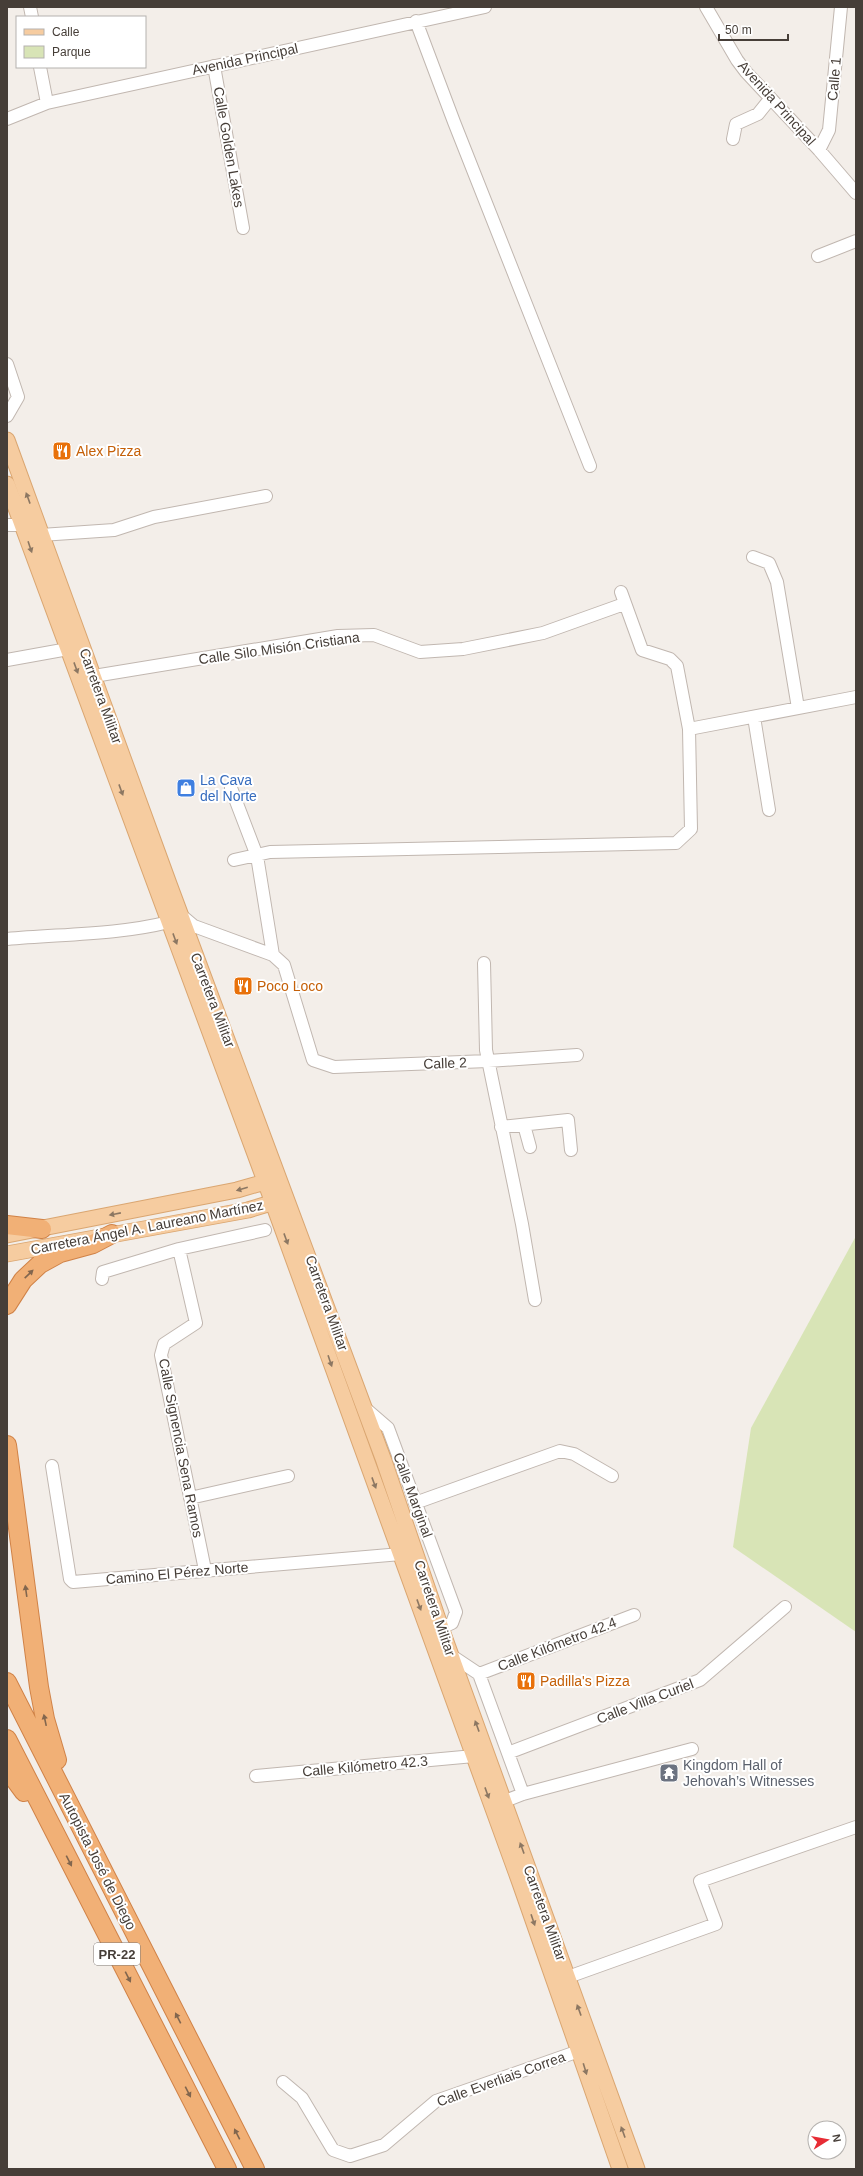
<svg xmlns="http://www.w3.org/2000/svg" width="863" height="2176" font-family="Helvetica,sans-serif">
<rect width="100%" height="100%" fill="#f3eee9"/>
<path fill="#d8e4b6" d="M 856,1236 L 856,1632 L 733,1547 L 751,1428 Z"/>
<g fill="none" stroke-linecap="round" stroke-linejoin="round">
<defs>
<path id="minor" d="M 30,7 L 32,17
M 706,7 L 737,60 L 746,72 L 819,150 L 856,193
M 416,21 L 454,122 L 590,466
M 214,66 L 243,228
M 40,67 L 47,103
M 7,119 L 47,103 L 485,7
M 733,139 L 736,124 L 758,114 L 770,99
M 819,150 L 829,130 L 841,7
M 818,256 L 856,241
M 7,364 L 18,397 L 7,416
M 7,525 L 22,525 L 41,535 L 114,530 L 154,517 L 266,496
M 753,557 L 769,563 L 777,582 L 798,708
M 7,660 L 68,649
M 94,676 L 338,636 L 374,635 L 420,652 L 463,649 L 543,633 L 624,604
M 754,717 L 769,810
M 689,729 L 856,697
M 231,788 L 257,856 L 273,955 L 284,965 L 313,1060 L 334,1067 L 488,1061 L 577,1055
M 234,860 L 270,852 L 676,843 L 691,829 L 689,729 L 677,666 L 670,659 L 642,650 L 621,592
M 181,915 L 194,926 L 273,955
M 7,939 C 61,934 117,935 169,922
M 484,963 L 486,1050 L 522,1224 L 535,1300
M 524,1125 L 530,1147
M 501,1127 L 568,1120 L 571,1150
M 179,1249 L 196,1323 L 164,1344 L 161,1355 L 205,1570
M 102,1279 L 103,1272 L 179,1249 L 265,1230
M 366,1409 L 388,1428 L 456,1612 L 452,1623 L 441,1628
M 52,1466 L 70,1579 L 73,1582 L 401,1554
M 190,1498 L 288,1476
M 415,1503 L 560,1451 L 574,1454 L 612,1476
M 452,1656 L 479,1674 L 523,1794
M 479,1674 L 634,1615
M 508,1753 L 700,1680 L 785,1607
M 256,1776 L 474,1756
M 505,1801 L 523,1794 L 692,1749
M 568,1977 L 716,1924 L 700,1881 L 856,1827
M 283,2082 L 302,2098 L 333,2150 L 350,2156 L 384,2145 L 436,2101 L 579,2051"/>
<path id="major" d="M 7,440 L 169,884 L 384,1461 L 441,1628 L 637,2169
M 7,484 L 265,1181 L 520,1883 L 620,2169
M 7,1235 L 237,1190 L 275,1179
M 7,1254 L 248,1210 L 281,1200"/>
<path id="highway" d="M 7,1225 L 42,1229
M 7,1305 L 23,1280 L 40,1264 L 60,1253 L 93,1244 L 112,1234
M 7,1445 L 39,1687 L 45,1719 L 57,1760
M 7,1682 L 255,2169
M 7,1739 L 227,2169
M 7,1769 L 24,1792"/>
</defs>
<use href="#minor" stroke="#c1b7b0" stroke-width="14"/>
<use href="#major" stroke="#daa671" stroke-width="17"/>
<use href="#highway" stroke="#d08247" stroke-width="20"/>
<use href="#minor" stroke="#fff" stroke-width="12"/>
<use href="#major" stroke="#f6cca0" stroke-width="15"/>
<use href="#highway" stroke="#f1b076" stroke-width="18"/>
</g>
<defs><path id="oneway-solid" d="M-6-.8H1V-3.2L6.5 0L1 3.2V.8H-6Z"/></defs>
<g fill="#8c7762">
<use href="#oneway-solid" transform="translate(28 498) rotate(-110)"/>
<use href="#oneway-solid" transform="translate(30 547) rotate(71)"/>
<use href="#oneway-solid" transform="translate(76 668) rotate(70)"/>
<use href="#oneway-solid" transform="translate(121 790) rotate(70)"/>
<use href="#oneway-solid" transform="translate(175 939) rotate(70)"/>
<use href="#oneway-solid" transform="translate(242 1189) rotate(164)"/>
<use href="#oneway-solid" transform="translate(115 1214) rotate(169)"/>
<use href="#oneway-solid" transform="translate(286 1239) rotate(70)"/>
<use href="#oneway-solid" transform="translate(330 1361) rotate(71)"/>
<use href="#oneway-solid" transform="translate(374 1483) rotate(70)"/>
<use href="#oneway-solid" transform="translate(419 1605) rotate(70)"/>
<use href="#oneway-solid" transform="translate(477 1726) rotate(-110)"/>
<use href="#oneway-solid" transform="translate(487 1793) rotate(70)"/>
<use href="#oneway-solid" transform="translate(522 1848) rotate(-110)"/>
<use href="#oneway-solid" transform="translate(533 1920) rotate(71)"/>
<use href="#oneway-solid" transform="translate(579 2010) rotate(-110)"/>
<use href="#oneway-solid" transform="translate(585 2069) rotate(73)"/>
<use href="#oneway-solid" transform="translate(623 2132) rotate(-110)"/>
</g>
<g fill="#82664e">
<use href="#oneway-solid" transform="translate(29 1274) rotate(-44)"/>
<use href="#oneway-solid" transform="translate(26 1591) rotate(-98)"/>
<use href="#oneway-solid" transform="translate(45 1720) rotate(-102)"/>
<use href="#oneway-solid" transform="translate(69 1861) rotate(63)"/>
<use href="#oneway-solid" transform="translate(128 1977) rotate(63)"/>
<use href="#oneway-solid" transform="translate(178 2018) rotate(-117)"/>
<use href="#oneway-solid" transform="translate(188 2092) rotate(63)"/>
<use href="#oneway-solid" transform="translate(237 2134) rotate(-117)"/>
</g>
<defs>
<symbol id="restaurant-square" viewBox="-11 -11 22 22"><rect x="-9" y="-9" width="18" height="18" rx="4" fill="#e8710a" stroke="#fff"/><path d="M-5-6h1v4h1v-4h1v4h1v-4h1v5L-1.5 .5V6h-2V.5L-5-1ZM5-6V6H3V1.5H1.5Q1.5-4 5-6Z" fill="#fff"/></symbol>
<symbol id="shop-square" viewBox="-11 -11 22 22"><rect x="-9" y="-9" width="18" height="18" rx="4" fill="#3f7fe0" stroke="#fff"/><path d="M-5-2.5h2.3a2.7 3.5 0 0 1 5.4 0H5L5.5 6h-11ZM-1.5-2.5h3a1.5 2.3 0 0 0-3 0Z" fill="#fff"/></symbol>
<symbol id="temple-square" viewBox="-11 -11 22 22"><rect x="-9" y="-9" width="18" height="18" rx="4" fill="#6b7280" stroke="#fff"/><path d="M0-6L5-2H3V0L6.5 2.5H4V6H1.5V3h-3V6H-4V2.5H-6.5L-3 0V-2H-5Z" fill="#fff"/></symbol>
</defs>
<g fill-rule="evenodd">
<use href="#restaurant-square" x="51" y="440" width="22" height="22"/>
<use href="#shop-square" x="175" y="777" width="22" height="22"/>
<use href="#restaurant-square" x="232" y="975" width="22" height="22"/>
<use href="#restaurant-square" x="515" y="1670" width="22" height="22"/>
<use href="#temple-square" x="658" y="1762" width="22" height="22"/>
</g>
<g text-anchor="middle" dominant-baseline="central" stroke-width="4" stroke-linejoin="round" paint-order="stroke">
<rect fill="#fff" stroke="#7e7874" stroke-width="1" x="94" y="1943" width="46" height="22" rx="3"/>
<g font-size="13" font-weight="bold" fill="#463e38">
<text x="117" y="1954">PR-22</text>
</g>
<g font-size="14" fill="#463e38" stroke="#fff">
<text transform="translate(245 59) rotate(-12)">Avenida Principal</text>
<text transform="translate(834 79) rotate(-85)">Calle 1</text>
<text transform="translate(777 103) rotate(48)">Avenida Principal</text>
<text transform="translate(229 147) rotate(80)">Calle Golden Lakes</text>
<text transform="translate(279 648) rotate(-8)">Calle Silo Misión Cristiana</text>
<text transform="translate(101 696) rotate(70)">Carretera Militar</text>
<text transform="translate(213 1000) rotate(69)">Carretera Militar</text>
<text transform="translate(445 1063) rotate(-2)">Calle 2</text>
<text transform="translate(147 1227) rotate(-11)">Carretera Ángel A. Laureano Martínez</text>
<text transform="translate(327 1303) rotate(70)">Carretera Militar</text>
<text transform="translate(181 1448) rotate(79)">Calle Signencia Sena Ramos</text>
<text transform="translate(413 1495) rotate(70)">Calle Marginal</text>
<text transform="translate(177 1573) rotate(-5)">Camino El Pérez Norte</text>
<text transform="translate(435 1608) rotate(71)">Carretera Militar</text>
<text transform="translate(557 1644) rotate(-21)">Calle Kilómetro 42.4</text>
<text transform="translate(645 1701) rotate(-21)">Calle Villa Curiel</text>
<text transform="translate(365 1766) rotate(-5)">Calle Kilómetro 42.3</text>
<text transform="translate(98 1861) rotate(63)">Autopista José de Diego</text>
<text transform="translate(545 1913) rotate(70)">Carretera Militar</text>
<text transform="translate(501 2079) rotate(-20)">Calle Everliais Correa</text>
</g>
<g font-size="14" fill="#c56008" stroke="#fff" text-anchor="start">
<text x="76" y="451">Alex Pizza</text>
<text x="257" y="986">Poco Loco</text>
<text x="540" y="1681">Padilla's Pizza</text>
</g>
<g font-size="14" fill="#366cbe" stroke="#fff" text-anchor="start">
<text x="200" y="780">La Cava<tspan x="200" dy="16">del Norte</tspan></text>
</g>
<g font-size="14" fill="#5b616d" stroke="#fff" text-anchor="start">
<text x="683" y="1765">Kingdom Hall of<tspan x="683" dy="16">Jehovah’s Witnesses</tspan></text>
</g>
</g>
<rect width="863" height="2176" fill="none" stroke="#463e38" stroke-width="16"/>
<rect x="16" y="16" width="130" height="52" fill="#ffffff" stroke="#b5b2af"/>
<rect x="24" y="29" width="20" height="6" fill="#f6cca0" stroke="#b5b2af"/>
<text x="52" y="36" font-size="12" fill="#463e38">Calle</text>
<rect x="24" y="46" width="20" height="12" fill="#d8e4b6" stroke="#b5b2af"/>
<text x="52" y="56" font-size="12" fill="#463e38">Parque</text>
<g transform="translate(827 2140) rotate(79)"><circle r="19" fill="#ffffff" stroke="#b5b2af"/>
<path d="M0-3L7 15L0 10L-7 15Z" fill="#e72c35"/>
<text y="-6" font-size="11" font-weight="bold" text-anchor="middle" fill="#463e38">N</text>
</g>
<path d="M719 34v6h69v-6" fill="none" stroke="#463e38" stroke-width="2"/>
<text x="725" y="34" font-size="12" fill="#463e38" stroke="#ffffff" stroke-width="3" paint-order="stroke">50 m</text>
</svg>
